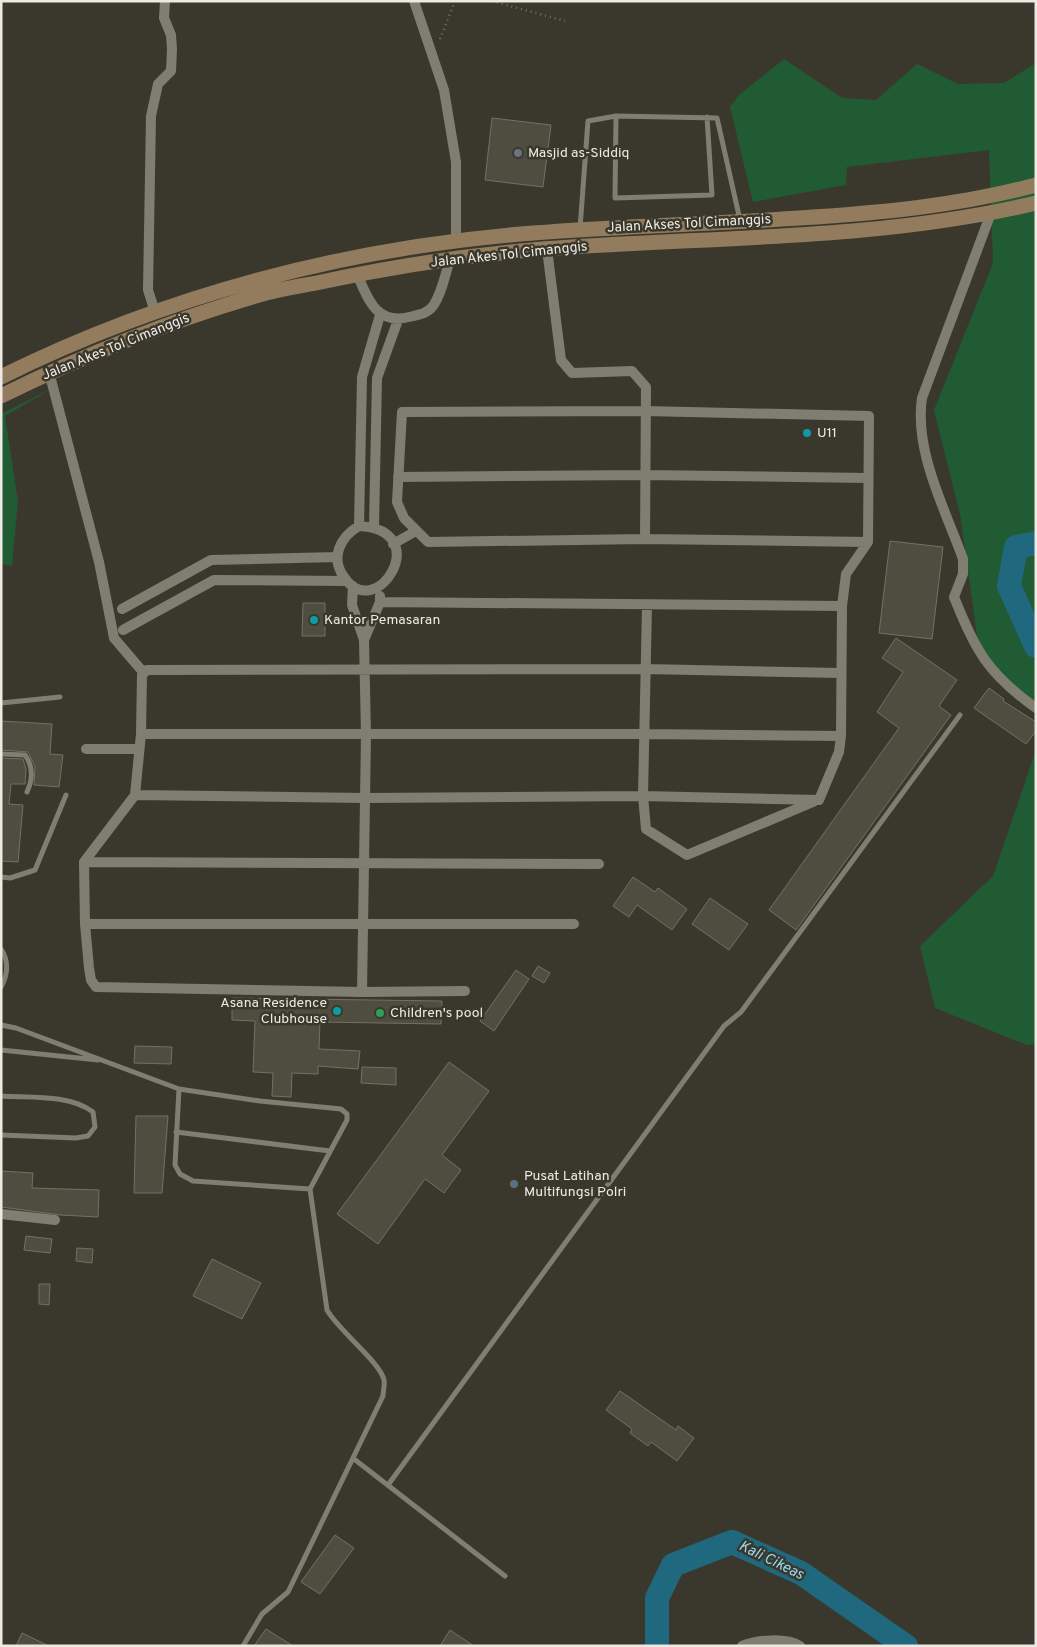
<svg xmlns="http://www.w3.org/2000/svg" width="1037" height="1647" font-family="Overpass,sans-serif">
<rect width="100%" height="100%" fill="#3a382c"/>
<path fill="#205b34" d="M 784,59 L 842,98 L 876,100 L 917,64 L 958,84 L 1004,83 L 1036,63 L 1036,707 L 980,657 L 960,514 L 934,410 L 993,263 L 989,150 L 847,167 L 846,185 L 753,202 L 730,107 L 739,95 Z
M 53,388 L 5,416 L 18,501 L 12,566 L 1,564 L 1,414 Z
M 1036,750 L 1036,1044 L 1027,1045 L 935,1008 L 920,946 L 993,876 Z"/>
<g fill="none" stroke-linecap="round" stroke-linejoin="round">
<path stroke="#20687e" stroke-width="24" d="M 1036,543 L 1016,547 L 1009,586 L 1036,646
M 657,1646 L 657,1598 L 673,1565 L 732,1542 L 801,1573 L 906,1646"/>
</g>
<path fill="#4f4d40" stroke="#737163" d="M 492,118 L 551,125 L 543,187 L 485,180 Z
M 890,541 L 943,547 L 932,639 L 879,633 Z
M 303,603 L 325,603 L 325,636 L 302,636 Z
M 896,638 L 957,680 L 939,706 L 951,715 L 796,930 L 769,910 L 899,728 L 877,712 L 903,672 L 882,658 Z
M 989,688 L 1004,699 L 1003,701 L 1036,722 L 1036,731 L 1026,744 L 974,708 Z
M 1,721 L 52,724 L 50,754 L 63,755 L 59,787 L 34,785 L 35,767 L 28,752 L 1,750 Z
M 1,758 L 23,759 L 26,769 L 25,784 L 11,784 L 9,804 L 23,805 L 18,862 L 1,861 Z
M 633,877 L 655,892 L 658,888 L 687,909 L 672,930 L 637,905 L 629,917 L 613,906 Z
M 710,898 L 748,924 L 729,950 L 692,924 Z
M 538,966 L 550,973 L 544,983 L 532,976 Z
M 516,970 L 529,979 L 494,1031 L 480,1021 Z
M 232,998 L 442,1001 L 441,1024 L 320,1022 L 319,1049 L 360,1051 L 358,1069 L 318,1066 L 318,1074 L 292,1073 L 291,1097 L 272,1096 L 273,1073 L 253,1072 L 255,1021 L 232,1020 Z
M 135,1046 L 172,1047 L 171,1064 L 134,1063 Z
M 449,1062 L 489,1091 L 442,1155 L 461,1170 L 444,1193 L 425,1179 L 378,1244 L 337,1214 Z
M 362,1067 L 396,1068 L 396,1085 L 361,1083 Z
M 136,1116 L 168,1116 L 162,1193 L 134,1193 Z
M 1,1171 L 33,1173 L 32,1188 L 99,1190 L 98,1217 L 60,1215 L 1,1207 Z
M 26,1236 L 52,1239 L 50,1253 L 24,1250 Z
M 77,1248 L 93,1249 L 92,1263 L 76,1261 Z
M 212,1259 L 261,1283 L 242,1319 L 193,1296 Z
M 39,1284 L 50,1284 L 49,1305 L 39,1304 Z
M 620,1391 L 676,1430 L 678,1426 L 694,1438 L 677,1461 L 651,1442 L 648,1446 L 630,1433 L 632,1429 L 606,1410 Z
M 335,1535 L 354,1548 L 320,1594 L 301,1582 Z
M 266,1629 L 293,1646 L 254,1646 Z
M 450,1630 L 474,1646 L 440,1646 Z
M 22,1633 L 49,1646 L 16,1646 Z"/>
<g fill="none" stroke-linecap="round" stroke-linejoin="round">
<path stroke="#737167" stroke-width="2.5" stroke-dasharray="1 4" stroke-linecap="butt" d="M 492,1 L 565,21
M 440,39 L 455,1"/>
<path stroke="#807e70" stroke-width="5" d="M 616,116 L 615,198 L 712,195 L 707,117
M 580,228 L 588,121 L 616,116 L 717,118 L 740,220
M 1,703 L 60,697
M 1,754 L 25,755 C 33,766 33,779 27,792
M 1,877 L 10,878 L 35,870 L 66,795
M 1,949 C 9,961 8,975 1,987
M 1,1025 L 16,1028 L 179,1089 L 260,1101 L 341,1109 L 347,1114 L 347,1120 L 310,1189 L 193,1181 L 180,1174 L 175,1165 L 179,1089
M 1,1050 L 98,1060
M 1,1096 C 30,1098 69,1094 93,1112 L 95,1127 L 88,1136 L 76,1138 L 1,1135
M 176,1132 L 330,1151
M 354,1459 L 505,1576
M 388,1485 L 724,1026 L 741,1012 L 960,715
M 243,1646 L 262,1614 L 288,1592 L 383,1396 C 383,1392 385,1385 384,1380 C 380,1362 339,1331 327,1310 L 310,1189"/>
<path stroke="#807e70" stroke-width="10" d="M 414,1 L 444,90 L 456,162 L 456,241
M 991,213 L 922,398 C 914,451 945,509 963,559 L 963,574 L 954,597 C 976,651 987,673 1036,708
M 547,249 L 561,360 L 572,373 L 632,371 L 646,387 L 645,539
M 357,274 C 368,299 376,325 409,317 C 418,315 427,314 433,306 C 442,293 445,275 450,259
M 155,312 L 148,290 L 151,116 L 158,84 L 171,71 L 172,49 L 171,35 L 164,18 L 165,1
M 49,372 L 99,562 L 114,638 L 143,672
M 398,477 L 645,475 L 868,478
M 359,526 L 362,377 L 380,315
M 359,526 C 436,530 376,625 344,577 C 330,558 340,537 359,526 Z
M 374,527 L 377,378 L 398,320
M 393,544 L 416,531
M 353,586 L 352,605 L 364,640 L 366,735 L 362,992
M 380,602 L 842,606
M 647,606 L 643,796 L 646,829 L 687,855 L 813,802
M 122,609 L 211,560 L 337,557
M 123,630 L 214,580 L 346,581
M 364,640 L 380,602 L 380,596
M 141,734 L 142,675 L 147,670 L 646,669 L 841,673
M 86,749 L 139,749
M 135,795 L 365,798 L 643,796 L 819,800 L 839,752 L 841,736 L 842,606 L 846,574 L 868,542 L 869,416 L 645,411 L 402,412 L 397,502 L 404,518 L 428,542 L 645,539 L 868,542
M 84,862 L 599,864
M 85,924 L 574,924
M 465,991 L 362,992 L 96,987 L 91,980 L 89,968 L 85,924 L 84,862 L 135,795 L 141,734 L 644,734 L 841,736
M 1,1214 L 55,1220
M 742,1646 C 757,1640 785,1637 800,1646"/>
<path stroke="#937c5d" stroke-width="15" d="M 1,377 C 166,295 349,247 533,233 C 621,226 710,224 799,218 C 879,213 958,206 1036,185
M 1,396 C 84,355 170,321 259,295 C 279,289 301,286 321,282 C 391,267 462,256 532,250 C 700,236 871,242 1036,203"/>
</g>
<circle fill="#6b7280" stroke="#3a382c" stroke-width="2" cx="518" cy="153" r="5"/>
<g fill="#0f9aa8" stroke="#3a382c" stroke-width="2">
<circle cx="807" cy="433" r="5"/>
<circle cx="314" cy="620" r="5"/>
<circle cx="337" cy="1011" r="5"/>
</g>
<circle fill="#2e9e5b" stroke="#3a382c" stroke-width="2" cx="380" cy="1013" r="5"/>
<circle fill="#5c6f8a" stroke="#3a382c" stroke-width="2" cx="514" cy="1184" r="5"/>
<g text-anchor="middle" dominant-baseline="central" stroke-width="5" stroke-linejoin="round" paint-order="stroke">
<g font-size="14" fill="#eceae3" stroke="#3a382c" text-anchor="start">
<text x="528" y="153">Masjid as-Siddiq</text>
<text x="817" y="433">U11</text>
<text x="324" y="620">Kantor Pemasaran</text>
<text x="327" y="1003" text-anchor="end">Asana Residence<tspan x="327" dy="16">Clubhouse</tspan></text>
<text x="390" y="1013">Children's pool</text>
<text x="524" y="1176">Pusat Latihan<tspan x="524" dy="16">Multifungsi Polri</tspan></text>
</g>
<g font-size="14" fill="#eceae3" stroke="#3a382c">
<text transform="translate(689 224) rotate(-3)">Jalan Akses Tol Cimanggis</text>
<text transform="translate(509 255) rotate(-6)">Jalan Akes Tol Cimanggis</text>
<text transform="translate(116 347) rotate(-22)">Jalan Akes Tol Cimanggis</text>
</g>
<g font-size="15" font-style="italic" fill="#97daf3" stroke="#3a382c">
<text transform="translate(771 1561) rotate(26)">Kali Cikeas</text>
</g>
</g>
<rect width="1037" height="1647" fill="none" stroke="#eceae3" stroke-width="5"/>
</svg>
